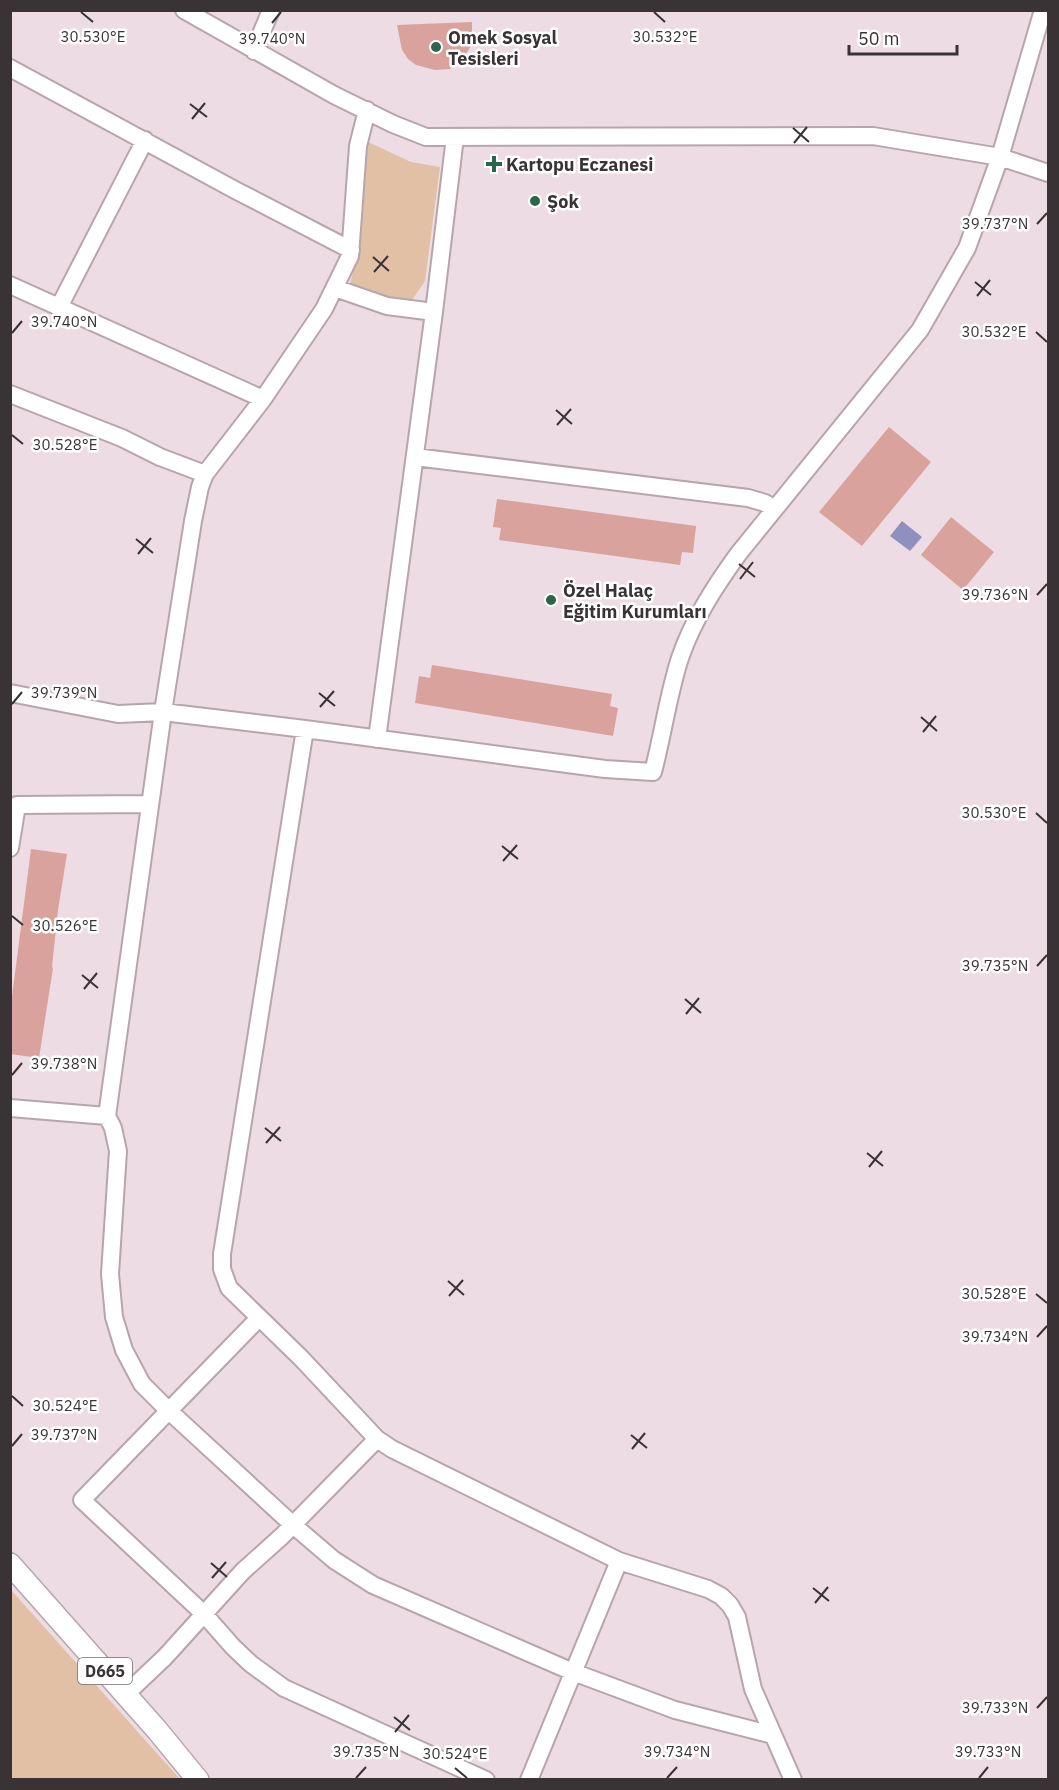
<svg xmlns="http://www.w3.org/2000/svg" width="1059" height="1790" font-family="'IBM Plex Sans',sans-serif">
<rect width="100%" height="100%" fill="#eddce3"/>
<path fill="#e1c0a6" d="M 366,141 L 411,162 L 440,167 L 425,281 L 410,303 L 384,302 L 349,287 L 357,258 Z
M 10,1590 L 11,1590 L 180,1779 L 11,1779 Z"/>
<path fill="#8f90be" d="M 902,521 L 922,537 L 910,551 L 890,536 Z"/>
<path fill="#daa29c" d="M 472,22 L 472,44 L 463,59 L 450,69 L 435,70 L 416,65 L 408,59 L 402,50 L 397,25 Z
M 889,427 L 931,462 L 862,546 L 819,512 Z
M 497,499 L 696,526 L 693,553 L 682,552 L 680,565 L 499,540 L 501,528 L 493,527 Z
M 951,517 L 994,552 L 963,590 L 921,555 Z
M 432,665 L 612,694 L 610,706 L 618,708 L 613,736 L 415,703 L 419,676 L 430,678 Z
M 31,849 L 67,854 L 58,910 L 52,967 L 53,968 L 39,1058 L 10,1054 L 10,1012 Z"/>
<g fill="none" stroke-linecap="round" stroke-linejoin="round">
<defs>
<path id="minor" d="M 184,10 L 334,95 L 393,124 L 426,137 L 873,136 L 1000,157 L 1043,10
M 254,51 L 271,10
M 10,68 L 235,190 L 351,250
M 10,285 L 263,399
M 335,288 L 387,306 L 434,312
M 59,307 L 145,140
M 10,394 L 122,438 L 160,457 L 205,474
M 415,457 L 748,498 L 765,503 L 774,509
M 10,693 L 118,714 L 163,712 L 193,521 L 200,487 L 205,474 L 263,399 L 324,309 L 350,256 L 358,146 L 367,110
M 305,729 L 222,1254 L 222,1269 L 229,1288 L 301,1358 L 377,1439 L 392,1449 L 619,1561 L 708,1589 L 721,1596 L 730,1605 L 737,1617 L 753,1689 L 793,1780
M 377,739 L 434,312 L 455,137
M 10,848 L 17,805 L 149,804
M 10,1108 L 107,1116 L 163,712 L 305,729 L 605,769 L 653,772 C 663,734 668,695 680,658 C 693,620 715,586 739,553 L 920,330 L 967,248 L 1000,157 L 1048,173
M 107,1116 L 113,1128 L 118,1151 L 110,1274 L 114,1317 L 124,1350 L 142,1384 L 168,1410 L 293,1525 L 334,1560 L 373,1585 L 573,1672 L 675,1710 L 773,1735
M 258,1319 L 82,1500 L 204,1614 L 233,1647 L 251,1664 L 284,1688 L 486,1780
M 126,1694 L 165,1657 L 243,1571 L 282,1536 L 377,1439
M 529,1780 L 619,1561"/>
<path id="major" d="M 10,1564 L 157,1730 L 198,1780"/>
</defs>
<use href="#minor" stroke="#b6a6ac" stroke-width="20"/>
<use href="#major" stroke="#b6a6ac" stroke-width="24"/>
<use href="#minor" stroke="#fff" stroke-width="16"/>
<use href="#major" stroke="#fff" stroke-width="21"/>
</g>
<path fill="none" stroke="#393335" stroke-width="2" d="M 81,12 L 93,22M 654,12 L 665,22M 272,23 L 281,12M 190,104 L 207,117M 192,119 L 205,103M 793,128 L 809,142M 794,143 L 807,127M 1037,224 L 1047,213M 373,257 L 389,271M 374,272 L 388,256M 975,282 L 991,295M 977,296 L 990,280M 1036,332 L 1047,342M 12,333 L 22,321M 556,410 L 572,424M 557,425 L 571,409M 12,435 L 23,444M 136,539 L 153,553M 138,554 L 151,538M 739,564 L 755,577M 740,579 L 753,562M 1037,595 L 1047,584M 319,693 L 335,706M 12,704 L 22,692M 320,707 L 334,691M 921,717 L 937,731M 923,732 L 936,716M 1036,813 L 1047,823M 502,846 L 518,859M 503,861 L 517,845M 12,916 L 23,925M 1037,966 L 1047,955M 82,975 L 98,988M 84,989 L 97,973M 685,999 L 701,1013M 686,1014 L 699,998M 12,1075 L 22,1063M 265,1128 L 281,1141M 266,1143 L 280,1127M 867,1153 L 883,1166M 869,1167 L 882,1151M 448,1281 L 464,1295M 1036,1294 L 1047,1303M 449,1296 L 463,1280M 1037,1337 L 1047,1326M 12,1396 L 23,1406M 631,1435 L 647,1448M 12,1446 L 22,1434M 632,1449 L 645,1433M 211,1563 L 227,1577M 212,1578 L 226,1562M 813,1588 L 829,1601M 815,1603 L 828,1587M 1037,1708 L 1047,1697M 394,1717 L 410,1730M 395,1732 L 409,1715M 455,1768 L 467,1778M 356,1778 L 366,1767M 667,1778 L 677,1767M 979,1778 L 988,1767"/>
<g fill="#2d644c" stroke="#fff" stroke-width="2">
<circle cx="436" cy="47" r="6"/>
<path d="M491 155h6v6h6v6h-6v6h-6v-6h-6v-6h6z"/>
<circle cx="535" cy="201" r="6"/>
<circle cx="551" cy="600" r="6"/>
</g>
<g text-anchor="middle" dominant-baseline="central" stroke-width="5" stroke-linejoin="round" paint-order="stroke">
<rect fill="#fff" stroke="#747072" stroke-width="1.5" x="78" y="1658" width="54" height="26" rx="4.5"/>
<g font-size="16" font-weight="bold" fill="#393335">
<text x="105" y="1671">D665</text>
</g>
<g font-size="18" font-weight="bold" fill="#393335" stroke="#fff" text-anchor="start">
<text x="448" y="37">Omek Sosyal<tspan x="448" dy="21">Tesisleri</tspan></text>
<text x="506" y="164">Kartopu Eczanesi</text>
<text x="547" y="201">Şok</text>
<text x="563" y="590">Özel Halaç<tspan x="563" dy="21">Eğitim Kurumları</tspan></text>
</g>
</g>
<g font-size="15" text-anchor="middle" fill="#393335" stroke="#fff" stroke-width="5" stroke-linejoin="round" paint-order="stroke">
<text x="93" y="42">30.530°E</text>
<text x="665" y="42">30.532°E</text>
<text x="272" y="44">39.740°N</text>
<text x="995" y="229">39.737°N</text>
<text x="64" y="327">39.740°N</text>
<text x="994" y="337">30.532°E</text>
<text x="65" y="450">30.528°E</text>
<text x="995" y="600">39.736°N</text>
<text x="64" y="698">39.739°N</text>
<text x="994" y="818">30.530°E</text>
<text x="65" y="931">30.526°E</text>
<text x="995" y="971">39.735°N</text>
<text x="64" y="1069">39.738°N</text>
<text x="994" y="1299">30.528°E</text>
<text x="995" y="1342">39.734°N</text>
<text x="65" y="1411">30.524°E</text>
<text x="64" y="1440">39.737°N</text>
<text x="995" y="1713">39.733°N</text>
<text x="366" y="1757">39.735°N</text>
<text x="677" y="1757">39.734°N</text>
<text x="988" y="1757">39.733°N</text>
<text x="455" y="1759">30.524°E</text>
</g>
<rect width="1059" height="1790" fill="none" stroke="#393335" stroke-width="24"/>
<path d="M849 45v9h108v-9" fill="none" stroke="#393335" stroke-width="3"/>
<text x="858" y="45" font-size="18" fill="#393335" stroke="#ffffff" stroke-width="4.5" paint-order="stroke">50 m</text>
</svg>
